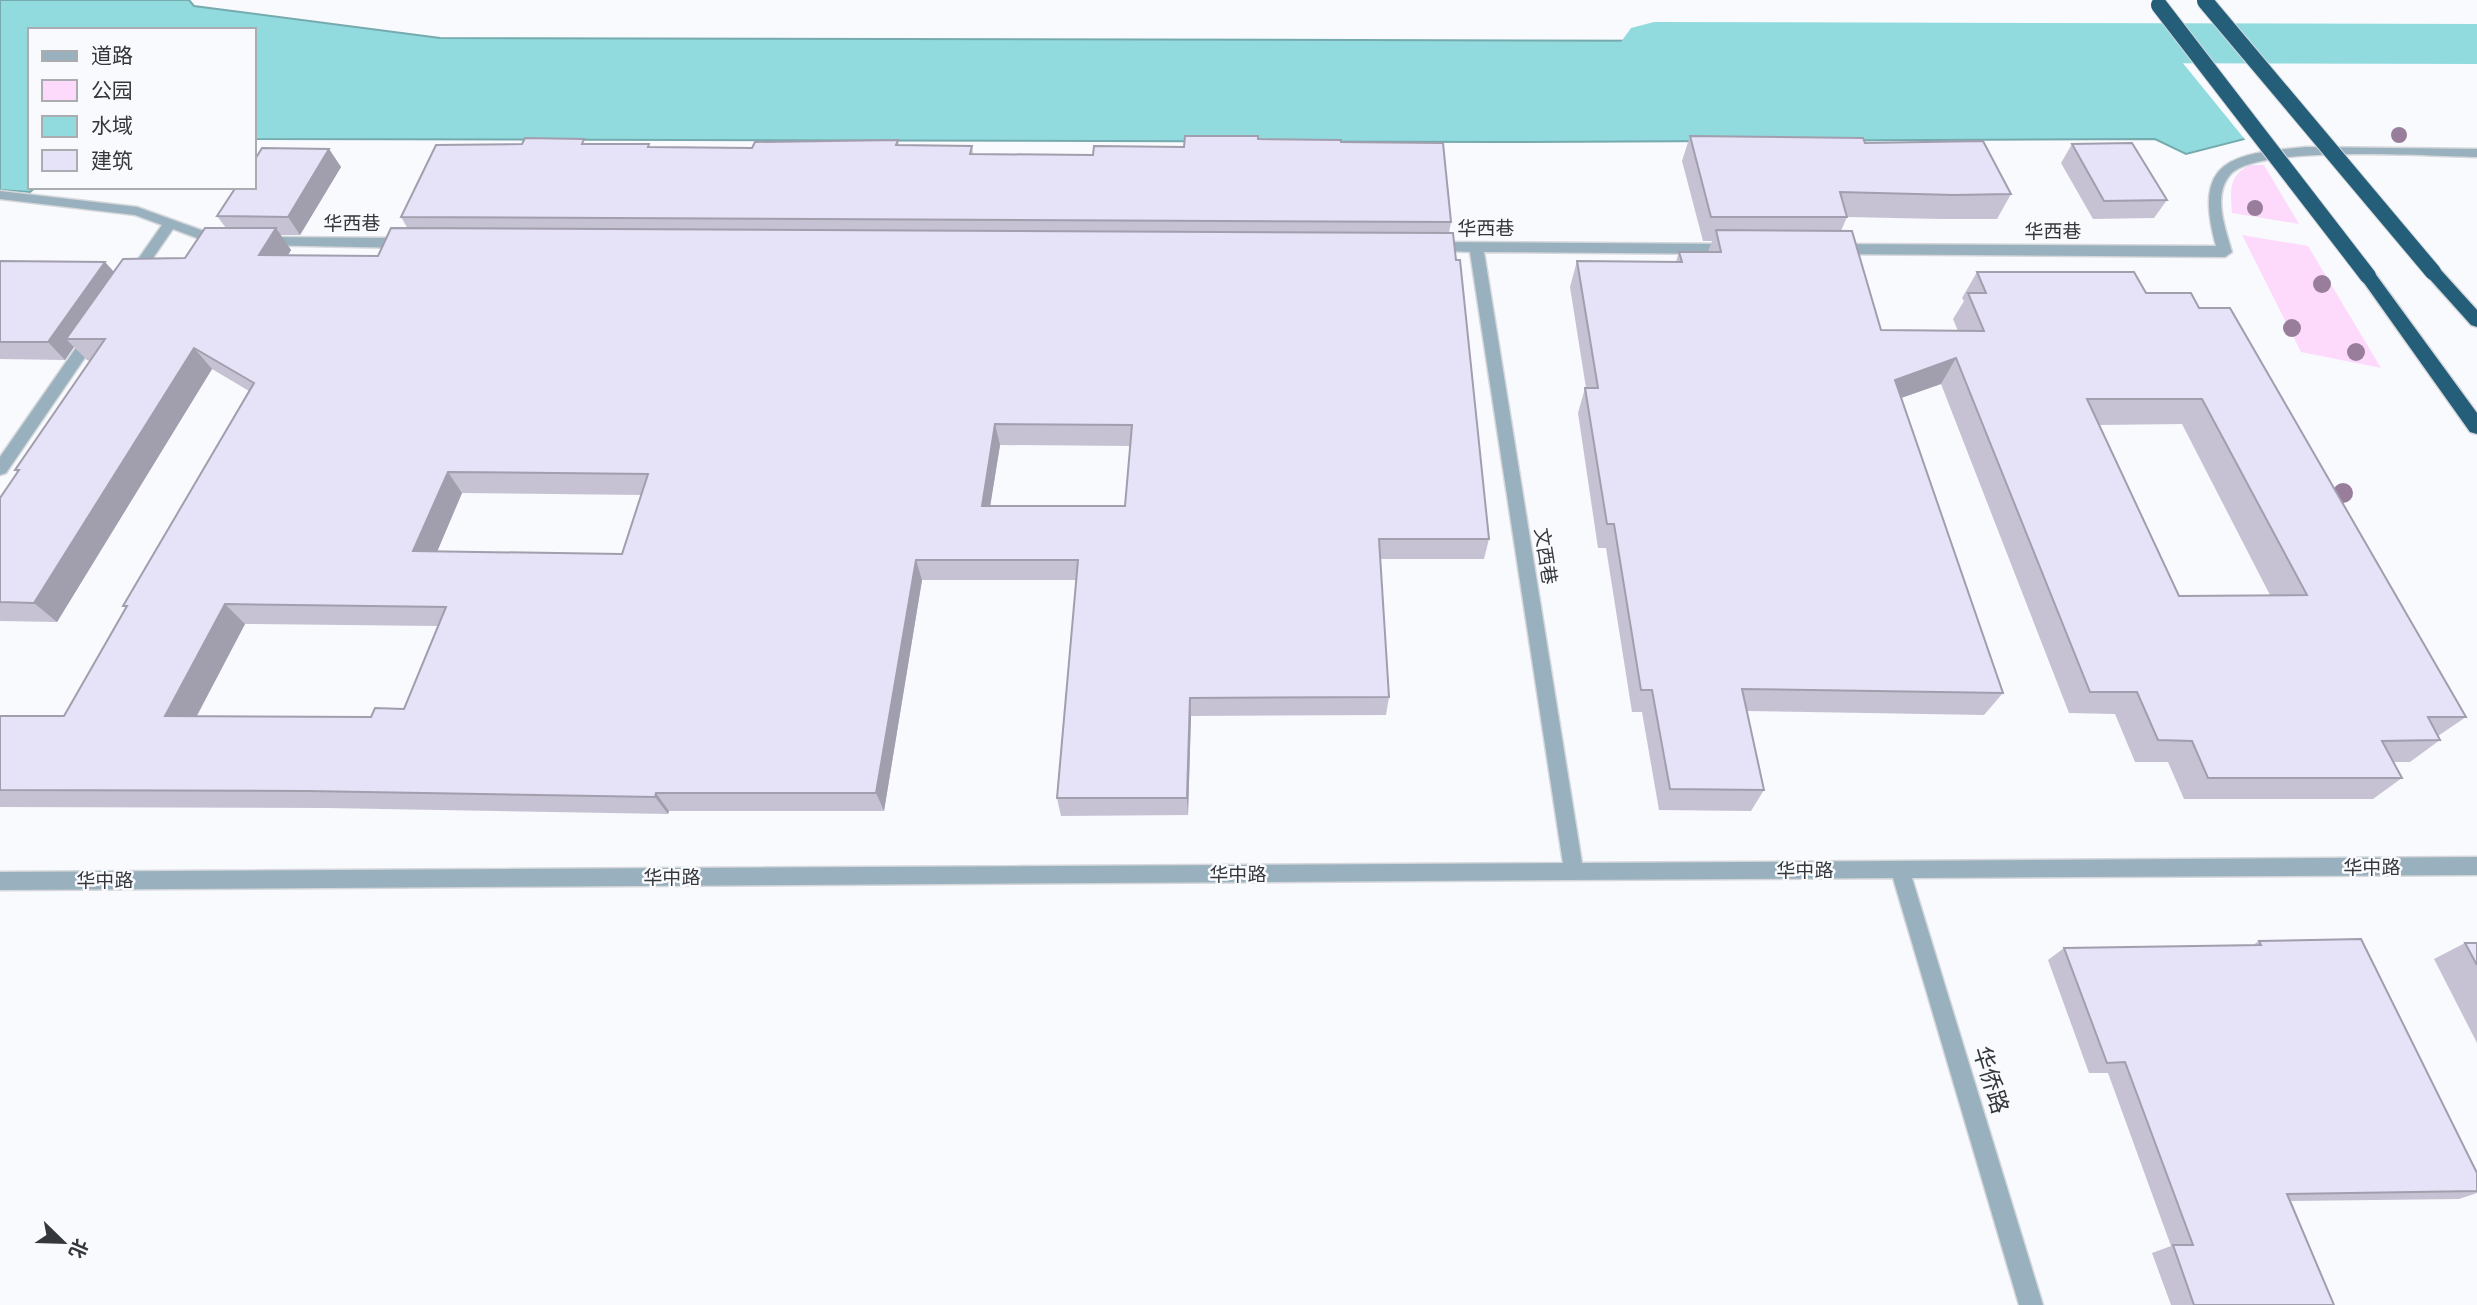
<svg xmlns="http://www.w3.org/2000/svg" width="2477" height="1305" font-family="'Source Serif 4','Noto Sans SC',serif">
<rect width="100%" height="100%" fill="#f8fafd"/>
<path fill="#fddafb" d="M 2252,165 L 2264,165 L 2299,224 L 2232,213 C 2230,192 2229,172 2252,165 Z
M 2242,235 L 2308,246 L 2381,368 L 2301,352 Z"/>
<path fill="#91dbdf" stroke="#75aaae" stroke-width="2" d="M 0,0 L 189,0 L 194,6 L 440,38 L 1776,41 L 1800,48 L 2057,35 L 2189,39 L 2264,134 L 2186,154 L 2155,139 L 1503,142 L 254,139 L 254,30 L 30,30 L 30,187 L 36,187 L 30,192 L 0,190 Z"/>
<path fill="#f8fafd" d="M 2160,35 L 2192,37 L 2267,132 L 2266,137 L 2247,142 Z"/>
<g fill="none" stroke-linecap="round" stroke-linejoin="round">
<path fill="#91dbdf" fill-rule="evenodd" d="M 1654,22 L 2477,24 L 2477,64 L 1654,62 L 1631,56 L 1621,42 L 1631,28 Z"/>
<defs>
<path id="street" d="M 2306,147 L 2477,149 L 2477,157 C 2433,156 2256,144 2230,175 C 2212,196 2226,230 2232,252 L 2225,257 L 1834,254 L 1827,249 L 1834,244 L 2216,246 C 2192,159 2231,154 2306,147 Z
M 0,191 L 137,207 L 226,239 L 228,242 L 221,247 L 173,229 L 137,281 L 132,283 L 125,278 L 162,225 L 135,215 L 0,199 Z
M 263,237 L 406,238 L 413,243 L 406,248 L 258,245 L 258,239 Z
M 1432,242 L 1733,244 L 1740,249 L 1733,254 L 1484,252 L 1582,863 L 2477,857 L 2477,875 L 1912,878 L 2043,1305 L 2019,1305 L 1893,878 L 0,890 L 0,872 L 1563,863 L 1470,252 L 1427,250 L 1427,244 Z
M 92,331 L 99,336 L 97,340 L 6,473 L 0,475 L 0,457 L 87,332 Z"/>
<path id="highway" d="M 2433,266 L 2439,268 L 2477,310 L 2477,327 L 2471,325 L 2427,276 L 2424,272 L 2427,268 Z
M 2368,270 L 2374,272 L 2477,413 L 2477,434 L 2470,432 L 2362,280 L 2359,276 Z"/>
</defs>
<use href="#street" stroke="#d5d7da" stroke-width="3"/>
<use href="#highway" stroke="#d5d7da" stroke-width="3"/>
<use href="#street" fill="#99b1be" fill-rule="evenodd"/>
<use href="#highway" fill="#245e79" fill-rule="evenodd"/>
<defs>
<path id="highway-bridge" d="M 2205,1 L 2433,272
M 2159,5 L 2368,276"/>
</defs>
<use href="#highway-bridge" stroke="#d5d7da" stroke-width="18" stroke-linecap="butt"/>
<use href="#highway-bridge" stroke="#245e79" stroke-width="16"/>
</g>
<g fill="#997e9b">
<circle cx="2399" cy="135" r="8"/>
<circle cx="2255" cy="208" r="8"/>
<circle cx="2322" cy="284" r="9"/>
<circle cx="2292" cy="328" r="9"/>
<circle cx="2356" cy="352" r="9"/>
<circle cx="2343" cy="493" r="10"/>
</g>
<path fill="#c6c2d4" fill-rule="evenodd" d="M 1690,136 L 1865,143 L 2011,194 L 1997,219 L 1941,219 L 1847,217 L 1841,231 L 1881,330 L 1958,331 L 1953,319 L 1964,301 L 1962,298 L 1977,272 L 2146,293 L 2199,308 L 2466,717 L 2438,736 L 2440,740 L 2410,762 L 2393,762 L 2402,778 L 2373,799 L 2184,799 L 2168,762 L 2135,762 L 2115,714 L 2069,713 L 1941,384 L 1901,398 L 2003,693 L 1984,715 L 1747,711 L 1764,790 L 1751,811 L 1659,810 L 1642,712 L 1632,712 L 1606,548 L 1598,548 L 1578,413 L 1585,388 L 1586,388 L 1570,287 L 1577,261 L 1676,262 L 1679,252 L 1708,252 L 1712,241 L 1703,241 L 1682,161 ZM 2182,424 L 2270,595 L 2179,596 L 2099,425 Z
M 1258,139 L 1341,142 L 1451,222 L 1449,233 L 1489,539 L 1484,559 L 1380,559 L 1389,697 L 1386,715 L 1191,716 L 1188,815 L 1061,816 L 1057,798 L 1076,580 L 922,580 L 884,811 L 669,811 L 668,814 L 327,808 L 0,807 L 0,716 L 64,716 L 126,608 L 123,606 L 249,391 L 212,369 L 57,622 L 0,621 L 0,498 L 18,473 L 15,470 L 90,361 L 87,360 L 74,347 L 65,360 L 0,359 L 0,261 L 105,262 L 114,272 L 185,258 L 226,228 L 217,216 L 329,149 L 341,167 L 300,235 L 280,235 L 291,250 L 288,255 L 378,256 L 408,229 L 401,217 L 586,144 L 650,147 L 752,148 L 898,140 L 899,145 L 972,146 L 973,154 L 1093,155 L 1184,147 ZM 1000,445 L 1130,446 L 1125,506 L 990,506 ZM 462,493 L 641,495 L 622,554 L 437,551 ZM 245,624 L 438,626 L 404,709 L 371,717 L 197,716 Z
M 2072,144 L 2167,200 L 2154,218 L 2093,219 L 2061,163 Z
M 2259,941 L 2477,1173 L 2477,1193 L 2459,1199 L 2291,1201 L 2334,1305 L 2171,1305 L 2152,1253 L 2171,1246 L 2108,1073 L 2089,1073 L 2048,960 L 2064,948 L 2253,945 Z
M 2465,943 L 2477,943 L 2477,1043 L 2434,959 Z"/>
<path fill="#a19ead" d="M 329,149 L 341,167 L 300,235 L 288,217 Z
M 276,228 L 291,250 L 275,277 L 259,255 Z
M 105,262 L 121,280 L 66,339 L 74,347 L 65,360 L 48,342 Z
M 194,348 L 212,369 L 57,622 L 34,603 Z
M 1956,358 L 1941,384 L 1881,405 L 1895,380 Z
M 995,424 L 1000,445 L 987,526 L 982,506 Z
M 448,472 L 462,493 L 429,571 L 413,551 Z
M 916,560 L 922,580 L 884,811 L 876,793 Z
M 225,604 L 245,624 L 187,734 L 165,716 Z
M 1190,698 L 1191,716 L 1188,815 L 1187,798 Z
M 656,793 L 669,811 L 668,814 L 655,797 Z"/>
<path fill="#e6e2f7" stroke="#a19ead" stroke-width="2" fill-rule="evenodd" d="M 1185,136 L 1258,136 L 1258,139 L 1341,140 L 1341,142 L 1443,143 L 1451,222 L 401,217 L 436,145 L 522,144 L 525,138 L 584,139 L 582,144 L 649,144 L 648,147 L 752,148 L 755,142 L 898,140 L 896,145 L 972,146 L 970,154 L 1093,155 L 1094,146 L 1184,147 Z
M 1690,136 L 1863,138 L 1865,143 L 1983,141 L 2011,194 L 1954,195 L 1840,192 L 1847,217 L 1711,217 Z
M 2132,143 L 2167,200 L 2104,201 L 2072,144 Z
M 262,148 L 329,149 L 288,217 L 217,216 L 236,187 L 254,187 L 254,161 Z
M 205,228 L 276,228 L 259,255 L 378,256 L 391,228 L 1453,233 L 1456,260 L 1460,260 L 1489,539 L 1379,539 L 1389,697 L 1190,698 L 1187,798 L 1057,798 L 1078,560 L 916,560 L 876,793 L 656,793 L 655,797 L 307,791 L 0,790 L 0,716 L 64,716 L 127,606 L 123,606 L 254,383 L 194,348 L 34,603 L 0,602 L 0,498 L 19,470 L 15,470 L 105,339 L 66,339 L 123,259 L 185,258 ZM 995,424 L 1132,425 L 1125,506 L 982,506 ZM 448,472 L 648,474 L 622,554 L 413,551 ZM 225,604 L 446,607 L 404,709 L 375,708 L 371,717 L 165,716 Z
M 1716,230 L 1852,231 L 1881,330 L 1984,331 L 1968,293 L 1986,293 L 1977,272 L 2134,272 L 2146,293 L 2191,293 L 2199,308 L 2230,308 L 2466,717 L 2428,717 L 2440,740 L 2382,741 L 2402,778 L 2208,778 L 2192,741 L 2158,740 L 2137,692 L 2090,692 L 1956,358 L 1895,380 L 2003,693 L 1742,689 L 1764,790 L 1670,789 L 1652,690 L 1641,690 L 1614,524 L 1607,524 L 1585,388 L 1598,388 L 1577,261 L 1682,262 L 1679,252 L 1721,252 ZM 2087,399 L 2202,399 L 2307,595 L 2179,596 Z
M 0,261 L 105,262 L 48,342 L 0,342 Z
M 2361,939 L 2477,1173 L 2477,1191 L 2287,1194 L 2334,1305 L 2194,1305 L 2173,1245 L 2193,1245 L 2125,1062 L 2107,1063 L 2064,948 L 2261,945 L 2259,941 Z
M 2465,943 L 2477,943 L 2477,965 Z"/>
<g text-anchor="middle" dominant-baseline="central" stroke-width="5" stroke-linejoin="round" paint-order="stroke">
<g font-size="19" fill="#34373c" stroke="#f8fafd">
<text x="352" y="223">华西巷</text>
<text x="1486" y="228">华西巷</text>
<text x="2053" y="231">华西巷</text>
<text transform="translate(1546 556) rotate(81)">文西巷</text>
<text x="2372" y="867">华中路</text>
<text x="1805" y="870">华中路</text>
<text x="1238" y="874">华中路</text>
<text x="672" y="877">华中路</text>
<text x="105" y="880">华中路</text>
</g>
<g font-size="23" fill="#34373c" stroke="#f8fafd">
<text transform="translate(1991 1080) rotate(73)">华侨路</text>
</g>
</g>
<rect x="28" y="28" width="228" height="161" fill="#f8fafd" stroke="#aaacb0" stroke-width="2"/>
<rect x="42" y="51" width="35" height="10" fill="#99b1be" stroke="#aaacb0" stroke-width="2"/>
<text x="91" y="63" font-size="21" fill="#34373c">道路</text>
<rect x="42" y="80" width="35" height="21" fill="#fddafb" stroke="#aaacb0" stroke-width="2"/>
<text x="91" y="98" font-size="21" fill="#34373c">公园</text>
<rect x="42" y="116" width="35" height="21" fill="#91dbdf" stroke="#aaacb0" stroke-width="2"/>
<text x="91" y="133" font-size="21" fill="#34373c">水域</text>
<rect x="42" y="150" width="35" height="21" fill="#e6e2f7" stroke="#aaacb0" stroke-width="2"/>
<text x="91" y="168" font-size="21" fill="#34373c">建筑</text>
<g transform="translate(63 1242) rotate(113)" stroke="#f8fafd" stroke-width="5" paint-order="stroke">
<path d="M0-5L12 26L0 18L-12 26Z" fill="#34373c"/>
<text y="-10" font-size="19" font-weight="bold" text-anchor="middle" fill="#34373c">北</text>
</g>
</svg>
